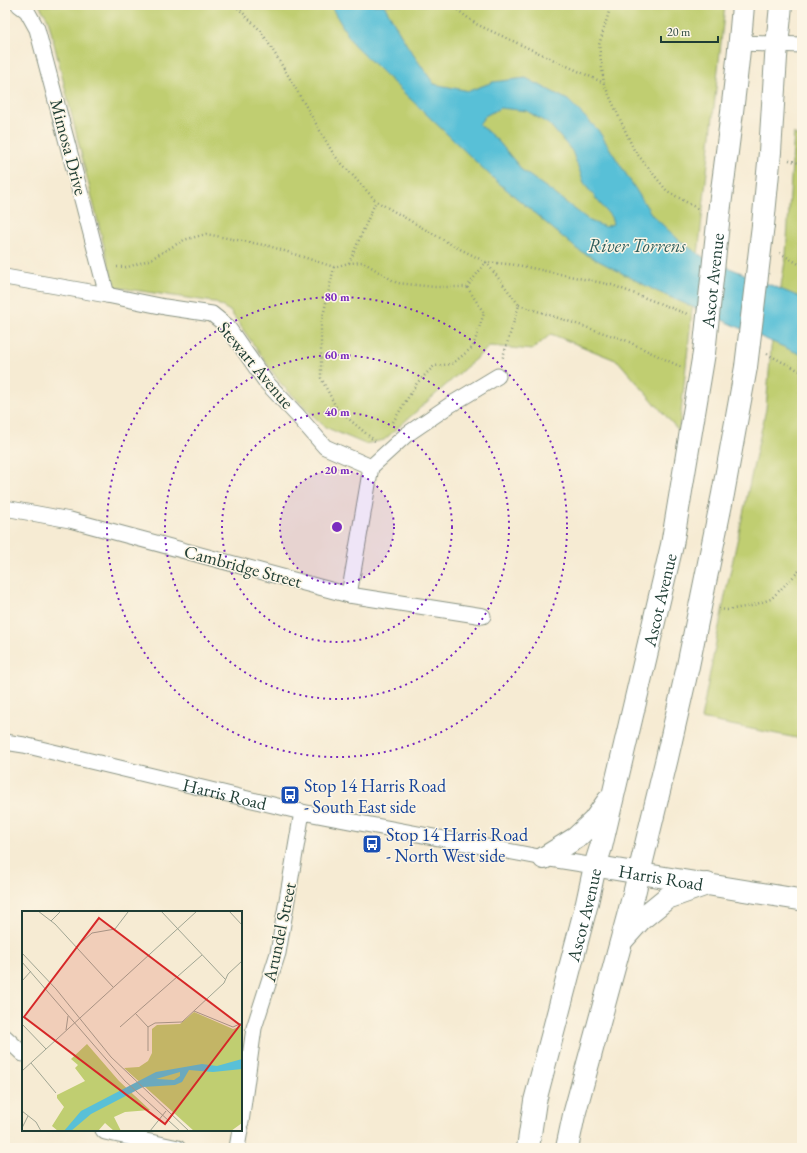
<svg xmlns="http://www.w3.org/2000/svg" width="807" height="1153" font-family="'EB Garamond',serif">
<rect width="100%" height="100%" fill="#fcf5e5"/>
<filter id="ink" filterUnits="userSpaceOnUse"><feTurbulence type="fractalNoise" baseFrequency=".025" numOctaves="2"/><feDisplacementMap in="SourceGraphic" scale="8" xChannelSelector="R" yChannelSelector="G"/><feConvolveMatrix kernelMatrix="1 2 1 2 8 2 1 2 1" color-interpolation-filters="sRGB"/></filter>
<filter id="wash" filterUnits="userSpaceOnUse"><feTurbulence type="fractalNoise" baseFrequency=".012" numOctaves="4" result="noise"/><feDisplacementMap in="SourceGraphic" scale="16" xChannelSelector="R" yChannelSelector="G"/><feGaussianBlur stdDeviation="0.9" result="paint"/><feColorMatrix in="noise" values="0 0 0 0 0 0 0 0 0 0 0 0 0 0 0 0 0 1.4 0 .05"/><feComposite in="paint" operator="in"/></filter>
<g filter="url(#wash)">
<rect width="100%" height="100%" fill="#f6ebd3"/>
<path fill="#c0ce71" stroke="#708652" d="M 39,5 L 725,5 L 679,431 L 618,361 L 551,334 L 532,350 L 490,346 L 384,440 L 365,444 L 325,427 L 281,384 L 230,311 L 214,302 L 114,287 L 48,19 Z
M 794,133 L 802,142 L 802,739 L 701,719 L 725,596 L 766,409 L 771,348 L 786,255 Z"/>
<path fill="#59c0d7" stroke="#3c7e86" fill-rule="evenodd" d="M 330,5 L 384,5 L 408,47 L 434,84 L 469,91 L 493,82 L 526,78 L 568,100 L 598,130 L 652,215 L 680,241 L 703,257 L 802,298 L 802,355 L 656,291 L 578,250 L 494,179 L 353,44 ZM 500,108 L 527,111 L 550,125 L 572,151 L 585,185 L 611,217 L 613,224 L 605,227 L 590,221 L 551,191 L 523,171 L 499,142 L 479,124 L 485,116 Z"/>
</g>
<g filter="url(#ink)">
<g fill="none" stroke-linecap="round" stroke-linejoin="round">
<defs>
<g id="street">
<path d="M 19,5 L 27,11 L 37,29 L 83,203 L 107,295"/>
<path d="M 740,43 L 802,45"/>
<path d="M 5,277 L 107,295 L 165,307 L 212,314 L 227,326 L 266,382 L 298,416 L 325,447 L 371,467 L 406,435 L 450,405 L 498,376"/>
<path d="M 5,508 L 70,520 L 349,595 L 483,616"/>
<path d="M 349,595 L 371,467"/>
<path id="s1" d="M 5,742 L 24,745 L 302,812 L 544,858 L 595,866"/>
<path d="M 5,1037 L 23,1054"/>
<path d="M 241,1122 L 254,1028 L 278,953 L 302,812"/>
<path d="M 103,1130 L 105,1132 L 178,1148"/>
<path d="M 237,1148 L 240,1130"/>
</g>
<g id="secondary">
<path id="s2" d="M 595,866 L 802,900"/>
</g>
<g id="highway">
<path d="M 720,205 C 729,138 738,72 743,5"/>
<path d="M 763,225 L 770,152 L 776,57 L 781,5"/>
<path d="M 544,858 L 576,838 L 594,821 L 608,801"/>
<path d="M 624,938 L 640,920 L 667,898 L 707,884"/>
<path id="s3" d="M 528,1148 L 535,1101 L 587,903 L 595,866 L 601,847 L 672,545 L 704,353"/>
<path d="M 567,1148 L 574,1115 L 634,894 L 667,758 L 688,666 L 723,494 L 746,367"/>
</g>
</defs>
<use href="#street" stroke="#8a9484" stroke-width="17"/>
<use href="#secondary" stroke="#8a9484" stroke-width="23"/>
<use href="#highway" stroke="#8a9484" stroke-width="24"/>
<path stroke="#8a9484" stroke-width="2.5" stroke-dasharray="1 3" stroke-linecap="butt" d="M 235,5 L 261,31 L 289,77 L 334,155 L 376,201 L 454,246 L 486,262 L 517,265 L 612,285 L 687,314
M 451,5 L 476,24 L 604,83
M 611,5 L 599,45 L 604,84 L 634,150 L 667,191 L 700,210
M 789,160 L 802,164
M 780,253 L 802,266
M 349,263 L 376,201
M 117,267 L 128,267 L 149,260 L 184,240 L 206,234 L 269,246 L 334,267 L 349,263 L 363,262 L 397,283 L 435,287 L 467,287 L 486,262 L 519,305 L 502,360
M 334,267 L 321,325 L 321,378 L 337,409 L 375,441
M 519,305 L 625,340 L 681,367
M 767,354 L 802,372
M 393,422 L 417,383 L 434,366 L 452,364 L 473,347 L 484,313 L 467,287
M 719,609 L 727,610 L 751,606 L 771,599 L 802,568"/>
<use href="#street" stroke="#fff" stroke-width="15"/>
<use href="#secondary" stroke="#fff" stroke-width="21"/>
<use href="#highway" stroke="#fff" stroke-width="22"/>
<defs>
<g id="highway-bridge">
<path id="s4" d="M 704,353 L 720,205"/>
<path d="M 746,367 L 763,225"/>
</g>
</defs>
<use href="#highway-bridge" stroke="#8a9484" stroke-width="24" stroke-linecap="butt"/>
<use href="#highway-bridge" stroke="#fff" stroke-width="22"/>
</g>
</g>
<circle cx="337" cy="527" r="57" fill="#7b2cbf" fill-opacity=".12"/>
<g fill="none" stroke="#7b2cbf" stroke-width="2" stroke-dasharray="2 4">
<circle cx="337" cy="527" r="57"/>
<circle cx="337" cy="527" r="115"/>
<circle cx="337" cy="527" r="172"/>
<circle cx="337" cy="527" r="230"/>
</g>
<defs>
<symbol id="bus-square" viewBox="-11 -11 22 22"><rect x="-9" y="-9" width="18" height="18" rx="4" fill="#1a4fb4" stroke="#fcf5e5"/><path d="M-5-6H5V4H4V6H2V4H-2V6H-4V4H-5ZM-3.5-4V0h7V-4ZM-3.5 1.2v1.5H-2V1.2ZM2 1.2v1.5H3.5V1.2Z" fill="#fff"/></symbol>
</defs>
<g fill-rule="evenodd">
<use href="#bus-square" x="279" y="784" width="22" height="22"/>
<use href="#bus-square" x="361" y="833" width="22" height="22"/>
</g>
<g text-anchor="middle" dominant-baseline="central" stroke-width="3" stroke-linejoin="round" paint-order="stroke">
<g font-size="18" fill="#1f3d34" stroke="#fcf5e5">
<text transform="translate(69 147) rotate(75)">Mimosa Drive</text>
<text stroke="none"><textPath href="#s4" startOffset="73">Ascot Avenue</textPath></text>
<text transform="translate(256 365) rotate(50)">Stewart Avenue</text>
<text transform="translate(243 566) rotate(15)">Cambridge Street</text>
<text stroke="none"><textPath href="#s3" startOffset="564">Ascot Avenue</textPath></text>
<text stroke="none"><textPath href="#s1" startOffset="226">Harris Road</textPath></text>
<text stroke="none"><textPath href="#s2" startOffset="67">Harris Road</textPath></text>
<text stroke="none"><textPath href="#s3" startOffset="240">Ascot Avenue</textPath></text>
<text transform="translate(279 932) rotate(-78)">Arundel Street</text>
</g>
<g font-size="18" fill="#164399" stroke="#fcf5e5" text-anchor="start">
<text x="304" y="785">Stop 14 Harris Road<tspan x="304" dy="21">- South East side</tspan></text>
<text x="386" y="834">Stop 14 Harris Road<tspan x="386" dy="21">- North West side</tspan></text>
</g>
<g font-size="19" font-style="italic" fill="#2e5e5d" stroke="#fcf5e5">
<text x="637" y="245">River Torrens</text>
</g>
</g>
<g transform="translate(22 911)">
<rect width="220" height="220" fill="#f6ebd3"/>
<path d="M 172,101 L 211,118 L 220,115 L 220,212 L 209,220 L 172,220 L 102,157 L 117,156 L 126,150 L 130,142 L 130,118 L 135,114 L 158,113 ZM 65,133 L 97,170 L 128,199 L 103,201 L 92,206 L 99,220 L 92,220 L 83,212 L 76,220 L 36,220 L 30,215 L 42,196 L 35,187 L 35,184 L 63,170 L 53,157 L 56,154 L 49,148 Z" fill="#c0ce71"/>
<path d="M 220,148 L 220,158 L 191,161 L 167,159 L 160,171 L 153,174 L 121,176 L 69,203 L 49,220 L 42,220 L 59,200 L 134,161 L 180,153 L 195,155 ZM 158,161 L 158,165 L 152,169 L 134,168 Z" fill="#59c0d7" fill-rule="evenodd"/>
<path fill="none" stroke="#a0a593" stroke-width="1" d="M 16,0 L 33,13 L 91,76M 139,0 L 203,68M 207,0 L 220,14M 29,10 L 39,0M 54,36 L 70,22 L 93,18 L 106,1M 0,42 L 34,78 L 89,146 L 167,220M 0,51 L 103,170 L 158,220M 0,70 L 9,60M 172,100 L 211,116 L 220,112M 113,102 L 126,116M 0,113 L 24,138M 98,116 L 180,44M 44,119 L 46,105M 126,140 L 126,116 L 133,112 L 160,111 L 202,72 L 206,63 L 220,50M 9,152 L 34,182M 0,160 L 175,0M 0,200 L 14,211 L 19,220M 0,217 L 6,205M 104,220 L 122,220M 128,220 L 144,200"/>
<path fill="#d62828" fill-opacity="0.15" stroke="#d62828" stroke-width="2" d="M 77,7 L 218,114 L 143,213 L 2,106 Z"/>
<rect width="220" height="220" fill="none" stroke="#1f3d34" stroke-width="2"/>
</g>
<circle cx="337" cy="527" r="6" fill="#7b2cbf" stroke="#fcf5e5" stroke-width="2"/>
<g font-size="12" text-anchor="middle" font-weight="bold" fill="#7b2cbf" stroke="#fcf5e5" stroke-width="3" stroke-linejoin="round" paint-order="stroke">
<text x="337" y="301">80 m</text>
<text x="337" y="359">60 m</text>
<text x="337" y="416">40 m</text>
<text x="337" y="474">20 m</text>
</g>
<rect width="807" height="1153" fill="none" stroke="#fcf5e5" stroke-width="20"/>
<path d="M661 36v6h57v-6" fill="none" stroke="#1f3d34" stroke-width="2"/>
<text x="667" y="36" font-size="12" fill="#1f3d34" stroke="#fcf5e5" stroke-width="3" paint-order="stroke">20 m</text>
</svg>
